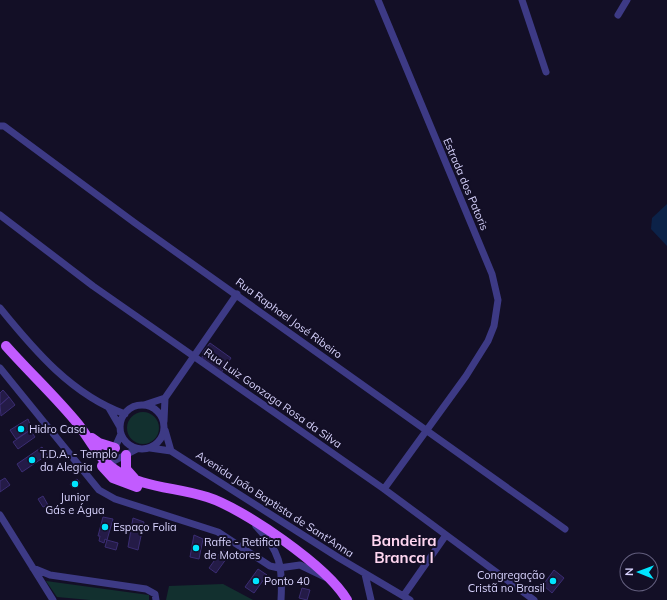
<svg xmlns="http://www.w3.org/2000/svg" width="667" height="600" font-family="Mulish,sans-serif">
<rect width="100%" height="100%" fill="#130f26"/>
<path fill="#12302f" d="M127 428a16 16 0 1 1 32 0a16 16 0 1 1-32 0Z
M 46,581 L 149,595 L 149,600 L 90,600 L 57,597 Z
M 223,584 L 253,600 L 166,600 L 169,586 Z"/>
<path fill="#0c2248" d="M 667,204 L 667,246 L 651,229 L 652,218 Z"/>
<path fill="#241b47" stroke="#3b2d73" d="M 210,343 L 231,358 L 221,373 L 202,358 L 203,352 Z
M 3,390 L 9,397 L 0,405 L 0,393 Z
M 9,397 L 15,405 L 1,416 L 0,405 Z
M 28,419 L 32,429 L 16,439 L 10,430 Z
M 30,430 L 35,437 L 18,449 L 13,442 Z
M 42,447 L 47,455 L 22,472 L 17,464 Z
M 5,478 L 10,485 L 0,492 L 0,481 Z
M 77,479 L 80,483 L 73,488 L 70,484 Z
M 43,496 L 48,505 L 43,507 L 38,499 Z
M 103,517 L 113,519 L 107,540 L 105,539 L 104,543 L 99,541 L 100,536 L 98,536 Z
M 133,518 L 144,522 L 138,550 L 128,547 Z
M 194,535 L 203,539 L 199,559 L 190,557 Z
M 107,540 L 118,543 L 116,550 L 105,547 Z
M 222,550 L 229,555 L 216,573 L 209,568 Z
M 258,569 L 267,575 L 254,593 L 245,587 Z
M 554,570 L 564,578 L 552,593 L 543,585 Z
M 302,588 L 310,590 L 307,600 L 299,598 Z"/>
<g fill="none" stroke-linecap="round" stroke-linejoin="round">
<path stroke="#3d3a85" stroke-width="7" d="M 378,0 L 492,274 L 498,300 L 494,326 L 488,341 L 466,376 L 384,489
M 522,0 L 546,72
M 618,15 L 627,0
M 0,126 L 4,126 L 135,223 L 565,529
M 0,215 L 93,286 L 384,489 L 534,600
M 0,308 C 34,350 72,395 125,414
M 0,368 L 99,490 L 115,499 L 218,532 L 270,566 L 279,568 L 300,565 L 325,577
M120 427a22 22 0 1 1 44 0a22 22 0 1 1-44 0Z
M 144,405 L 165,398
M 109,408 L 120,427
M 164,421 L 165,398 L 237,294
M 165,430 L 171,451
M 150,448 L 171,451 L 339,558 L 410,600
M 108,463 L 121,434
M 108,464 L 137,449
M 0,515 L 53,600
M 256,526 C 280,551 283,566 281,600
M 33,568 L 50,575 L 146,589 L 155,594 L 156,600
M 365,574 L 371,600
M 404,595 L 446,535"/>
<path stroke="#c25bff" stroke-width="10" d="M 6,346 C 29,372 56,397 78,424 C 89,438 99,459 114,469 C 141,488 176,487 207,497 C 243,508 328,567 347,600
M 92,438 L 99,443 L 115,448
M 126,455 L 126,469 L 134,478
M 102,466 L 113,478 L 137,487"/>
</g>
<g fill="#00e5ff" stroke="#130f26" stroke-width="1.5">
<circle cx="21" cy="429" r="4"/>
<circle cx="32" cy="460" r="4"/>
<circle cx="75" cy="484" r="4"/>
<circle cx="105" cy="527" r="4"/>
<circle cx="196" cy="548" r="4"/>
<circle cx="256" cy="581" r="4"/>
<circle cx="553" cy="581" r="4"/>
</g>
<g text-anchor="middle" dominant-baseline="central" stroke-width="4" stroke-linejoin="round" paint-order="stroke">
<g font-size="11" fill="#d9d4ff" stroke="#130f26">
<text transform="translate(466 184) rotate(67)">Estrada dos Patoris</text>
<text transform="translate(289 318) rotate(36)">Rua Raphael José Ribeiro</text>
<text transform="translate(273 398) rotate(35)">Rua Luiz Gonzaga Rosa da Silva</text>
<text transform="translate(275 504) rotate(33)">Avenida João Baptista de Sant'Anna</text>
</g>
<g font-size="11" fill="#d9d4ff" stroke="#130f26" text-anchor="start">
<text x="29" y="429">Hidro Casa</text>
<text x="40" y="454">T.D.A. - Templo<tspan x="40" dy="13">da Alegria</tspan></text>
<text x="75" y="497" text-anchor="middle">Junior<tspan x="75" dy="13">Gás e Água</tspan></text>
<text x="113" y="527">Espaço Folia</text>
<text x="204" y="542">Raffe - Retifica<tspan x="204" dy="13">de Motores</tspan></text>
<text x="545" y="575" text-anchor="end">Congregação<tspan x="545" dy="13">Cristã no Brasil</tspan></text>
<text x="264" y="581">Ponto 40</text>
</g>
<g font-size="15" font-weight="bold" fill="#ffd6f0" stroke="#130f26">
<text x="404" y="540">Bandeira<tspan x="404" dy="17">Branca I</tspan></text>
</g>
</g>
<g transform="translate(639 572) rotate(271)"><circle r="19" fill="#130f26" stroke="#625e7d"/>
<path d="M0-3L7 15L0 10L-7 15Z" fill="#00e5ff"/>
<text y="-6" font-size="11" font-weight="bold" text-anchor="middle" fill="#d9d4ff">N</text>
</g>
</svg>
